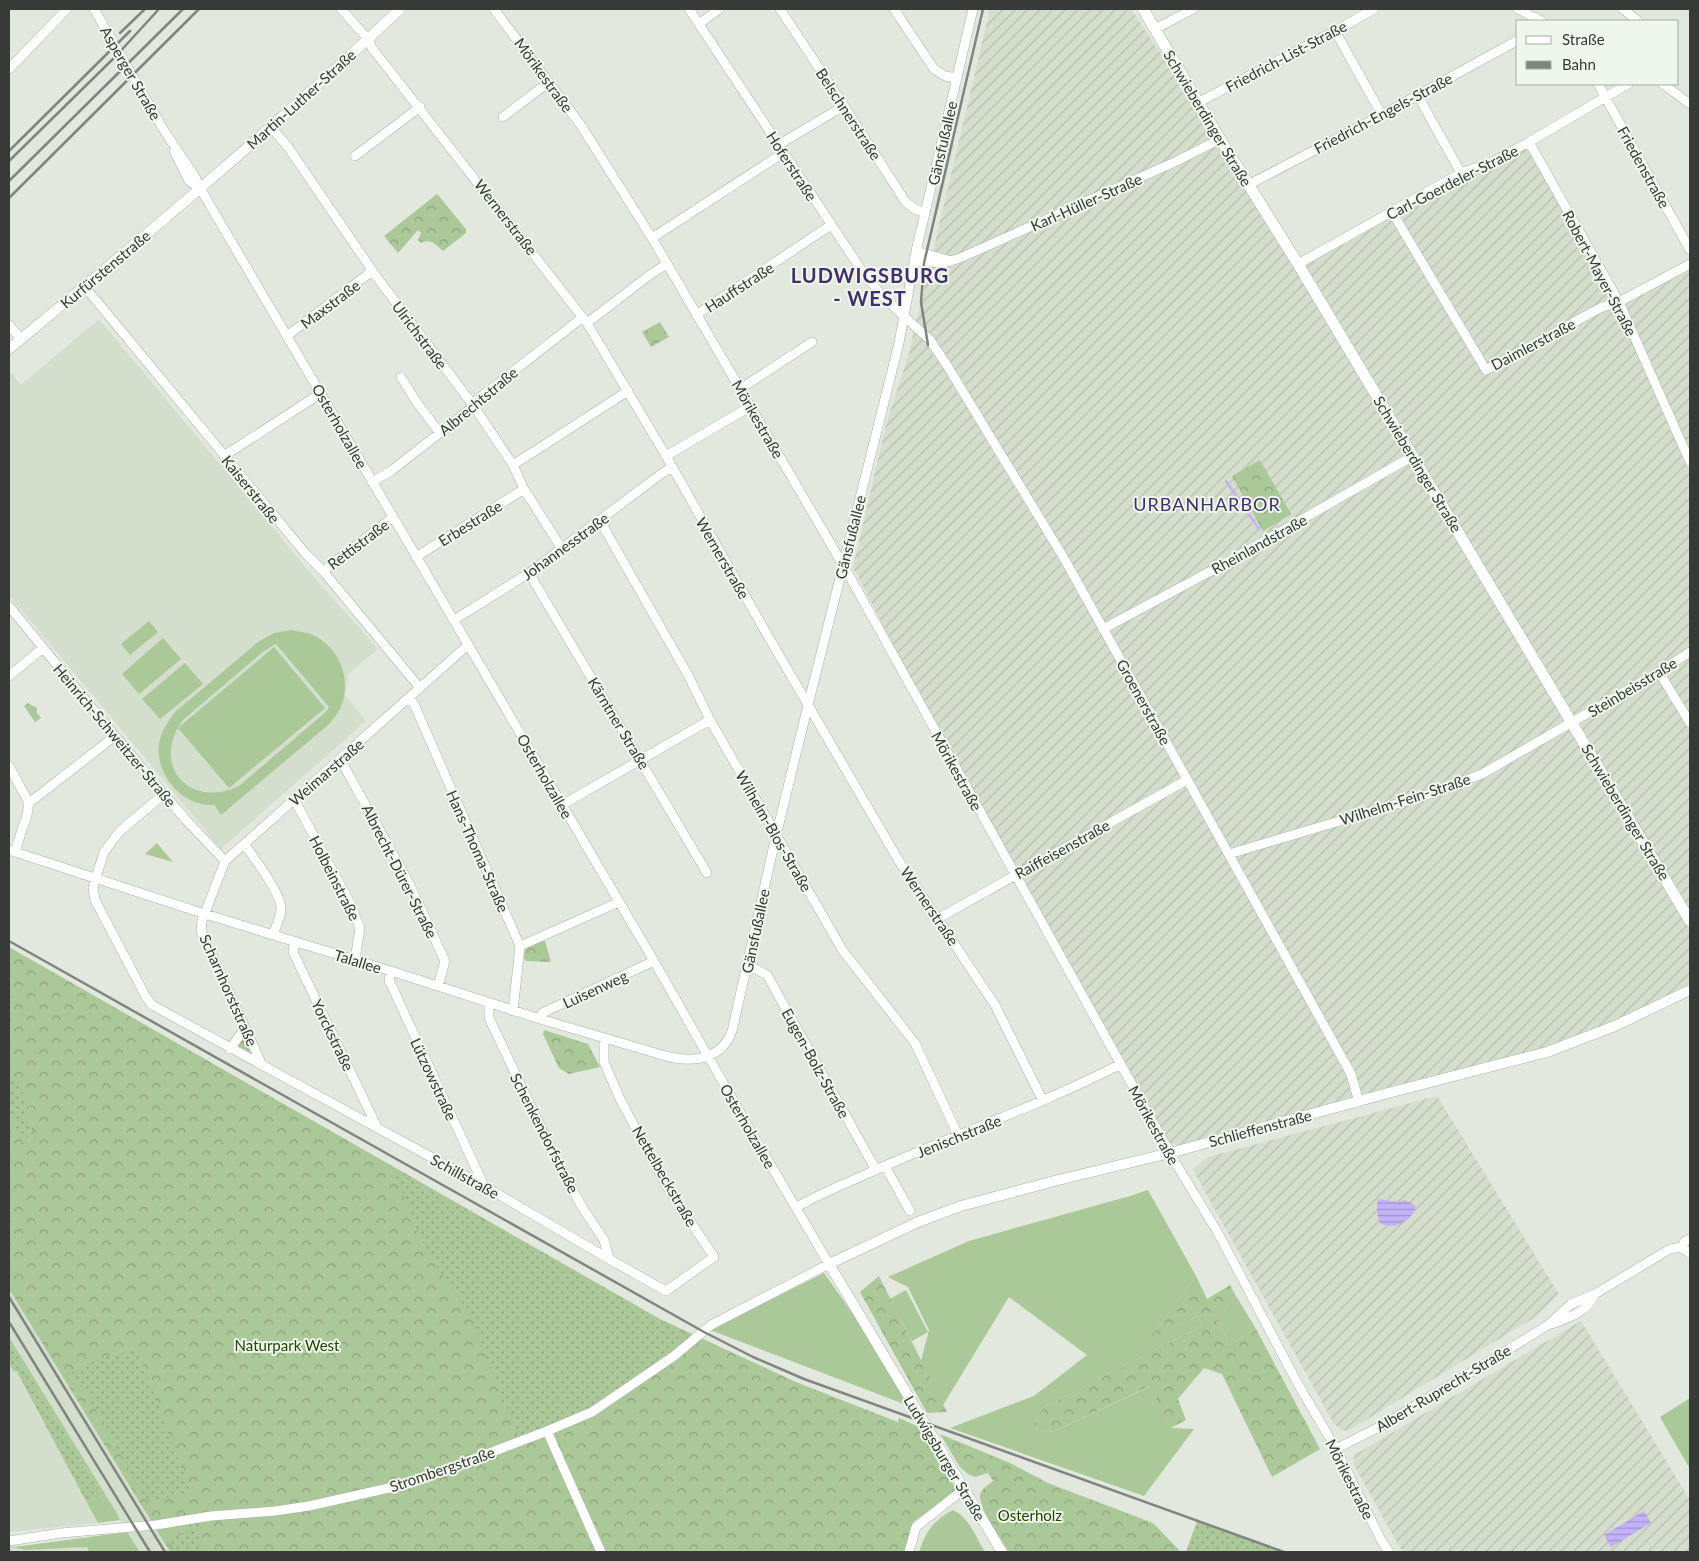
<svg xmlns="http://www.w3.org/2000/svg" width="1699" height="1561" font-family="Lato,sans-serif">
<defs>
<pattern id="industrial-furrows" width="10" height="10" patternUnits="userSpaceOnUse" patternTransform="scale(1.25)"><rect width="10" height="10" fill="#d4decd"/><path d="M-1 1l2-2M0 10L10 0M9 11l2-2" fill="none" stroke="#b7bfb1"/></pattern>
<pattern id="forest-crowns" width="20" height="18" patternUnits="userSpaceOnUse" patternTransform="scale(1.25)"><rect width="20" height="18" fill="#abc899"/><path d="M2 6a3 3 0 1 1 6 0M12 15a3 3 0 1 1 6 0" fill="none" stroke="#8ca37e"/></pattern>
<pattern id="garden-dots" width="8" height="8" patternUnits="userSpaceOnUse" patternTransform="scale(1.25)"><rect width="8" height="8" fill="#abc899"/><path d="M2 2h.1M6 6h.1" fill="none" stroke="#8ca37e" stroke-width="1.8" stroke-linecap="round"/></pattern>
<pattern id="water-rules" width="6" height="5" patternUnits="userSpaceOnUse" patternTransform="scale(1.25)"><rect width="6" height="5" fill="#c3b2f7"/><path d="M0 2.5h6" fill="none" stroke="#9f92c9"/></pattern>
</defs>
<rect width="100%" height="100%" fill="#e2e8de"/>
<path fill="#d4decd" d="M 948,144 L 954,145 L 939,209 L 934,207 Z
M 99,319 L 320,584 L 378,649 L 348,674 L 345,695 L 366,721 L 221,849 L 9,595 L 9,370 L 21,385 Z
M 9,1289 L 161,1538 L 169,1552 L 140,1552 L 133,1542 L 9,1337 Z
M 9,1363 L 14,1371 L 16,1370 L 98,1523 L 9,1532 Z
M 9,1544 L 25,1550 L 87,1547 L 89,1552 L 9,1552 Z"/>
<path fill="url(#industrial-furrows)" d="M 990,9 L 1131,9 L 1303,267 L 1529,140 L 1615,302 L 1690,260 L 1690,988 L 1582,1040 L 1186,1149 L 1167,1142 L 918,693 L 853,567 L 886,425 L 909,353 Z
M 1437,1096 L 1559,1294 L 1534,1318 L 1348,1431 L 1341,1430 L 1334,1424 L 1193,1170 L 1208,1157 Z
M 1581,1321 L 1690,1500 L 1690,1552 L 1405,1552 L 1400,1548 L 1353,1463 L 1354,1455 Z"/>
<path fill="#abc899" fill-rule="evenodd" d="M 149,621 L 158,632 L 130,655 L 121,644 Z
M 292,630 C 298,632 306,632 311,634 C 340,647 353,680 340,709 C 337,715 332,720 328,725 L 221,815 L 215,806 L 216,805 C 183,808 155,775 159,744 C 161,731 168,722 175,712 L 258,642 L 274,633 ZM 276,644 L 329,707 L 328,710 L 239,786 C 189,810 150,764 183,720 L 264,651 Z
M 163,638 L 181,659 L 139,694 L 122,674 Z
M 274,647 L 325,708 L 229,788 L 178,728 Z
M 185,663 L 203,684 L 160,719 L 142,699 Z
M 157,843 L 173,862 L 145,854 Z
M 1148,1190 L 1196,1276 L 1148,1340 L 1198,1316 L 1202,1326 L 1044,1407 L 1031,1429 L 1053,1432 L 1151,1386 L 1171,1428 L 1194,1429 L 1144,1496 L 950,1428 L 1034,1396 L 1087,1355 L 1009,1297 L 943,1405 L 921,1361 L 929,1330 L 908,1287 L 888,1277 L 969,1241 L 1130,1196 Z
M 824,1273 L 881,1354 L 917,1409 L 710,1330 Z
M 906,1290 L 928,1332 L 912,1341 L 890,1299 Z
M 1236,1296 L 1256,1329 L 1229,1345 L 1217,1319 Z
M 9,1337 L 116,1512 L 120,1520 L 98,1523 L 87,1503 L 102,1495 L 9,1342 Z
M 1690,1398 L 1690,1469 L 1660,1417 Z
M 899,1418 L 919,1427 L 934,1455 L 927,1477 L 898,1422 Z
M 953,1510 C 968,1516 977,1539 985,1552 L 919,1552 C 925,1533 934,1519 953,1510 Z
M 127,1532 L 140,1552 L 89,1552 L 87,1547 L 25,1550 L 14,1547 Z"/>
<path fill="url(#forest-crowns)" d="M 437,194 L 466,229 L 466,233 L 443,251 C 436,245 431,238 421,243 L 418,240 L 421,233 L 418,230 L 398,253 L 384,236 Z
M 660,322 L 669,337 L 651,347 L 642,332 Z
M 1260,460 L 1291,514 L 1263,531 L 1232,476 Z
M 28,703 L 37,708 L 37,713 L 41,718 L 35,722 L 24,706 Z
M 545,941 L 551,962 L 526,961 L 524,958 L 525,950 L 533,943 Z
M 9,947 L 660,1319 L 796,1382 L 918,1430 L 957,1490 L 913,1522 L 905,1552 L 170,1552 L 9,1289 Z
M 544,1030 L 588,1044 L 600,1067 L 569,1074 L 559,1068 L 543,1034 Z
M 879,1276 L 947,1412 L 927,1413 L 860,1292 Z
M 1196,1276 L 1207,1299 L 1230,1285 L 1236,1296 L 1217,1319 L 1229,1345 L 1256,1329 L 1320,1449 L 1272,1477 L 1222,1374 L 1204,1368 L 1178,1399 L 1186,1420 L 1171,1428 L 1150,1386 L 1053,1432 L 1030,1429 L 1044,1407 L 1202,1326 L 1198,1316 L 1147,1341 Z
M 940,1434 L 1010,1463 L 1048,1483 L 1153,1523 L 1181,1552 L 1009,1552 C 1002,1541 978,1507 980,1495 C 982,1488 988,1485 993,1481 L 988,1473 L 975,1477 L 968,1474 L 960,1467 Z"/>
<path fill="url(#garden-dots)" d="M 245,1028 L 262,1065 L 230,1049 Z
M 9,1069 L 33,1111 L 25,1117 L 34,1133 L 23,1140 L 9,1114 Z
M 394,1170 L 694,1340 L 592,1412 L 521,1441 L 468,1312 L 429,1255 L 413,1221 Z
M 9,1342 L 102,1495 L 87,1503 L 16,1370 L 14,1372 L 9,1363 Z
M 134,1351 L 139,1354 L 183,1472 L 192,1491 L 191,1492 L 161,1499 L 146,1500 L 89,1398 L 72,1372 C 90,1361 113,1353 134,1351 Z
M 1197,1521 L 1284,1552 L 1186,1552 Z
M 191,1529 L 197,1531 L 200,1530 L 202,1534 L 199,1535 L 202,1544 L 204,1544 L 206,1552 L 176,1552 L 170,1543 L 170,1540 Z"/>
<path fill="url(#water-rules)" d="M 1378,1199 L 1398,1202 L 1405,1200 L 1416,1206 C 1412,1221 1395,1231 1380,1223 C 1377,1215 1376,1208 1378,1199 Z
M 1644,1511 L 1651,1523 L 1611,1547 L 1604,1535 Z"/>
<g fill="none" stroke-linecap="round" stroke-linejoin="round">
<path stroke="#c3b2f7" stroke-width="2.5" d="M 1226,481 L 1259,529"/>
<defs>
<path id="minor" d="M 341,9 L 368,39 L 372,48 L 587,323 L 666,456 L 765,631 L 899,861 L 995,1005 L 1043,1101
M 494,9 L 580,124 L 652,238 L 850,577 L 1175,1162 L 1218,1233 L 1298,1384 L 1336,1449 L 1381,1540 L 1389,1552
M 689,9 L 860,268 L 883,297 L 930,340 L 948,367 L 1065,560 L 1351,1074 L 1359,1102
M 780,9 L 844,106 L 905,201 L 913,208 L 925,213
M 894,9 L 934,69 L 945,76 L 957,78
M 1518,9 L 1542,21
M 1623,9 L 1638,21
M 699,24 L 719,9
M 1155,29 L 1193,9
M 1335,31 L 1382,115
M 9,69 L 67,9
M 1598,84 L 1690,250
M 1663,84 L 1690,104
M 1418,96 L 1461,173
M 1199,102 L 1335,31 L 1374,9
M 503,117 L 549,82
M 271,127 L 288,147 L 376,276 L 473,405 L 513,465 L 524,489 L 562,549
M 1529,142 L 1619,302 L 1690,462
M 778,145 L 844,106
M 174,151 L 189,181 L 200,188
M 355,156 L 420,107
M 1248,185 L 1382,115 L 1518,40
M 1392,212 L 1486,370 L 1602,307 L 1619,302 L 1690,264
M 652,238 L 783,153
M 916,251 L 951,261
M 914,261 L 944,263 L 960,258 L 1177,161 L 1220,139
M 1298,264 L 1461,173 L 1494,161 L 1529,142 L 1628,84
M 85,287 L 305,553 L 323,571 L 420,688
M 696,315 L 831,225
M 587,323 L 651,274 L 667,264
M 9,325 L 21,339
M 287,336 L 372,271
M 401,377 L 417,403 L 440,433
M 740,389 L 812,342
M 224,456 L 321,393
M 666,456 L 751,406
M 513,465 L 628,391
M 372,482 L 391,471 L 469,410 L 478,399 L 583,317
M 600,521 L 688,675 L 710,720 L 843,951 L 915,1043 L 958,1135
M 416,557 L 524,489
M 323,571 L 393,517
M 529,573 L 707,873
M 9,606 L 115,736 L 186,820 L 225,861
M 454,620 L 529,573 L 661,474 L 672,467
M 1103,629 L 1222,565 L 1413,456
M 1659,672 L 1690,723
M 9,676 L 43,648
M 409,698 L 414,704 L 520,946 L 513,1011
M 340,759 L 409,883 L 445,961 L 438,986
M 9,766 L 29,803
M 164,794 L 120,831 L 104,852 L 93,887 L 95,900 L 146,997 L 152,1005 L 484,1186 L 609,1259 L 666,1291 L 714,1257 L 666,1185 L 620,1099 L 604,1062 L 604,1038
M 294,799 L 351,905 L 360,928 L 355,960
M 562,805 L 710,720
M 244,844 C 253,856 282,895 281,909 C 281,917 275,928 273,935
M 9,850 L 205,914 L 391,971 L 540,1019 L 669,1057 C 692,1062 718,1060 730,1036 C 734,1028 735,1017 737,1009 L 776,836 L 808,705 L 899,343 L 916,251 L 973,9
M 15,851 L 27,815 L 29,803 L 115,736
M 1229,854 L 1430,794 L 1482,774 L 1659,672 L 1690,652
M 937,919 L 1187,780
M 295,942 L 293,952 L 377,1127
M 520,946 L 619,902
M 748,965 L 767,975 L 876,1170
M 391,971 L 389,980 L 484,1186
M 489,1003 L 489,1018 L 554,1155 L 582,1207 L 604,1240 L 609,1259
M 540,1019 L 542,1013 L 654,961
M 230,1049 L 245,1028
M 262,1065 L 201,931 L 202,921 L 225,861 L 468,645
M 885,1166 L 910,1211
M 797,1207 C 817,1195 840,1186 862,1176 C 948,1137 1037,1107 1121,1064
M 1681,1248 L 1685,1241 L 1690,1239
M 1551,1324 C 1568,1318 1588,1312 1595,1294
M 547,1431 L 601,1552
M 1336,1449 L 1381,1426 L 1465,1376 L 1548,1325 L 1571,1304 L 1595,1294 L 1668,1250 C 1677,1246 1683,1247 1690,1254
M 9,1541 L 61,1533 L 156,1525 L 211,1516 L 275,1511 L 309,1506 L 411,1483 L 547,1431 L 592,1412 L 674,1356 L 711,1325 L 829,1264 L 749,1128 L 651,956 L 204,195 L 194,175 L 165,132 L 94,9
M 909,1552 L 916,1527 L 964,1489"/>
<path id="tertiary" d="M 9,349 C 142,239 274,128 400,9
M 1002,1552 L 829,1264 L 918,1222 L 961,1206 L 1058,1180 L 1170,1153 L 1388,1093 L 1547,1052 L 1615,1026 L 1690,990"/>
<path id="secondary" d="M 1143,9 L 1220,139 L 1298,264 L 1690,921"/>
</defs>
<use href="#minor" stroke="#abb1a8" stroke-width="10"/>
<use href="#tertiary" stroke="#abb1a8" stroke-width="11"/>
<use href="#secondary" stroke="#abb1a8" stroke-width="12"/>
<use href="#minor" stroke="#fff" stroke-width="9"/>
<use href="#tertiary" stroke="#fff" stroke-width="10"/>
<use href="#secondary" stroke="#fff" stroke-width="11"/>
<path stroke="#81857f" stroke-width="2.5" d="M 120,33 L 145,9
M 9,151 L 130,31
M 9,161 L 116,56 L 159,9
M 9,181 L 183,9
M 9,198 L 199,9
M 928,345 L 921,302 L 924,263 L 983,9
M 9,941 L 704,1332 L 753,1357 L 804,1379 L 1284,1552
M 9,1297 L 165,1552
M 9,1322 L 150,1552"/>
</g>
<g text-anchor="middle" dominant-baseline="central" stroke-width="4" stroke-linejoin="round" paint-order="stroke">
<g font-size="15" fill="#373a36" stroke="#eff6eb">
<text transform="translate(1286 56) rotate(-28)">Friedrich-List-Straße</text>
<text transform="translate(131 73) rotate(60)">Asperger Straße</text>
<text transform="translate(544 75) rotate(54)">Mörikestraße</text>
<text transform="translate(301 99) rotate(-42)">Martin-Luther-Straße</text>
<text transform="translate(1383 113) rotate(-28)">Friedrich-Engels-Straße</text>
<text transform="translate(849 114) rotate(57)">Belschnerstraße</text>
<text transform="translate(1208 118) rotate(59)">Schwieberdinger Straße</text>
<text transform="translate(942 143) rotate(-77)">Gänsfußallee</text>
<text transform="translate(792 166) rotate(57)">Hoferstraße</text>
<text transform="translate(1644 167) rotate(61)">Friedenstraße</text>
<text transform="translate(1452 182) rotate(-27)">Carl-Goerdeler-Straße</text>
<text transform="translate(1086 202) rotate(-24)">Karl-Hüller-Straße</text>
<text transform="translate(506 217) rotate(52)">Wernerstraße</text>
<text transform="translate(105 269) rotate(-40)">Kurfürstenstraße</text>
<text transform="translate(1600 273) rotate(62)">Robert-Mayer-Straße</text>
<text transform="translate(739 287) rotate(-33)">Hauffstraße</text>
<text transform="translate(330 304) rotate(-37)">Maxstraße</text>
<text transform="translate(420 335) rotate(53)">Ulrichstraße</text>
<text transform="translate(1533 344) rotate(-28)">Daimlerstraße</text>
<text transform="translate(478 401) rotate(-40)">Albrechtstraße</text>
<text transform="translate(758 419) rotate(60)">Mörikestraße</text>
<text transform="translate(340 426) rotate(60)">Osterholzallee</text>
<text transform="translate(1418 464) rotate(59)">Schwieberdinger Straße</text>
<text transform="translate(251 489) rotate(51)">Kaiserstraße</text>
<text transform="translate(470 523) rotate(-32)">Erbestraße</text>
<text transform="translate(850 537) rotate(-76)">Gänsfußallee</text>
<text transform="translate(358 544) rotate(-37)">Rettistraße</text>
<text transform="translate(1259 544) rotate(-29)">Rheinlandstraße</text>
<text transform="translate(565 546) rotate(-36)">Johannesstraße</text>
<text transform="translate(723 558) rotate(60)">Wernerstraße</text>
<text transform="translate(1632 687) rotate(-31)">Steinbeisstraße</text>
<text transform="translate(1144 702) rotate(61)">Groenerstraße</text>
<text transform="translate(619 723) rotate(59)">Kärntner Straße</text>
<text transform="translate(115 735) rotate(50)">Heinrich-Schweitzer-Straße</text>
<text transform="translate(957 771) rotate(61)">Mörikestraße</text>
<text transform="translate(326 772) rotate(-41)">Weimarstraße</text>
<text transform="translate(545 776) rotate(60)">Osterholzallee</text>
<text transform="translate(1405 799) rotate(-18)">Wilhelm-Fein-Straße</text>
<text transform="translate(1626 812) rotate(59)">Schwieberdinger Straße</text>
<text transform="translate(774 831) rotate(60)">Wilhelm-Blos-Straße</text>
<text transform="translate(1062 849) rotate(-29)">Raiffeisenstraße</text>
<text transform="translate(478 851) rotate(66)">Hans-Thoma-Straße</text>
<text transform="translate(400 871) rotate(63)">Albrecht-Dürer-Straße</text>
<text transform="translate(335 878) rotate(63)">Holbeinstraße</text>
<text transform="translate(930 906) rotate(56)">Wernerstraße</text>
<text transform="translate(755 931) rotate(-78)">Gänsfußallee</text>
<text transform="translate(358 961) rotate(17)">Talallee</text>
<text transform="translate(595 989) rotate(-25)">Luisenweg</text>
<text transform="translate(229 990) rotate(66)">Scharnhorststraße</text>
<text transform="translate(333 1035) rotate(64)">Yorckstraße</text>
<text transform="translate(816 1063) rotate(61)">Eugen-Bolz-Straße</text>
<text transform="translate(434 1079) rotate(65)">Lützowstraße</text>
<text transform="translate(1154 1125) rotate(61)">Mörikestraße</text>
<text transform="translate(748 1126) rotate(60)">Osterholzallee</text>
<text transform="translate(1260 1128) rotate(-15)">Schlieffenstraße</text>
<text transform="translate(545 1133) rotate(63)">Schenkendorfstraße</text>
<text transform="translate(959 1136) rotate(-22)">Jenischstraße</text>
<text transform="translate(465 1176) rotate(29)">Schillstraße</text>
<text transform="translate(665 1176) rotate(60)">Nettelbeckstraße</text>
<text transform="translate(1443 1388) rotate(-31)">Albert-Ruprecht-Straße</text>
<text transform="translate(945 1458) rotate(59)">Ludwigsburger Straße</text>
<text transform="translate(442 1469) rotate(-19)">Strombergstraße</text>
<text transform="translate(1350 1479) rotate(63)">Mörikestraße</text>
</g>
<g font-size="15" fill="#224500" stroke="#eff6eb">
<text x="287" y="1345">Naturpark West</text>
<text x="1030" y="1515">Osterholz</text>
</g>
<g font-size="18" letter-spacing="1" fill="#422f6b" stroke="#eff6eb">
<text x="1207" y="504">URBANHARBOR</text>
</g>
<g font-size="20" font-weight="bold" letter-spacing="1" fill="#422f6b" stroke="#eff6eb">
<text x="870" y="275">LUDWIGSBURG<tspan x="870" dy="23">- WEST</tspan></text>
</g>
</g>
<rect width="1699" height="1561" fill="none" stroke="#373a36" stroke-width="20"/>
<rect x="1516" y="20" width="162" height="65" fill="#eff6eb" stroke="#a5aba3"/>
<rect x="1526" y="36" width="25" height="8" fill="#ffffff" stroke="#a5aba3"/>
<text x="1562" y="45" font-size="15" fill="#373a36">Straße</text>
<rect x="1526" y="61" width="25" height="8" fill="#81857f" stroke="#a5aba3"/>
<text x="1562" y="70" font-size="15" fill="#373a36">Bahn</text>
</svg>
